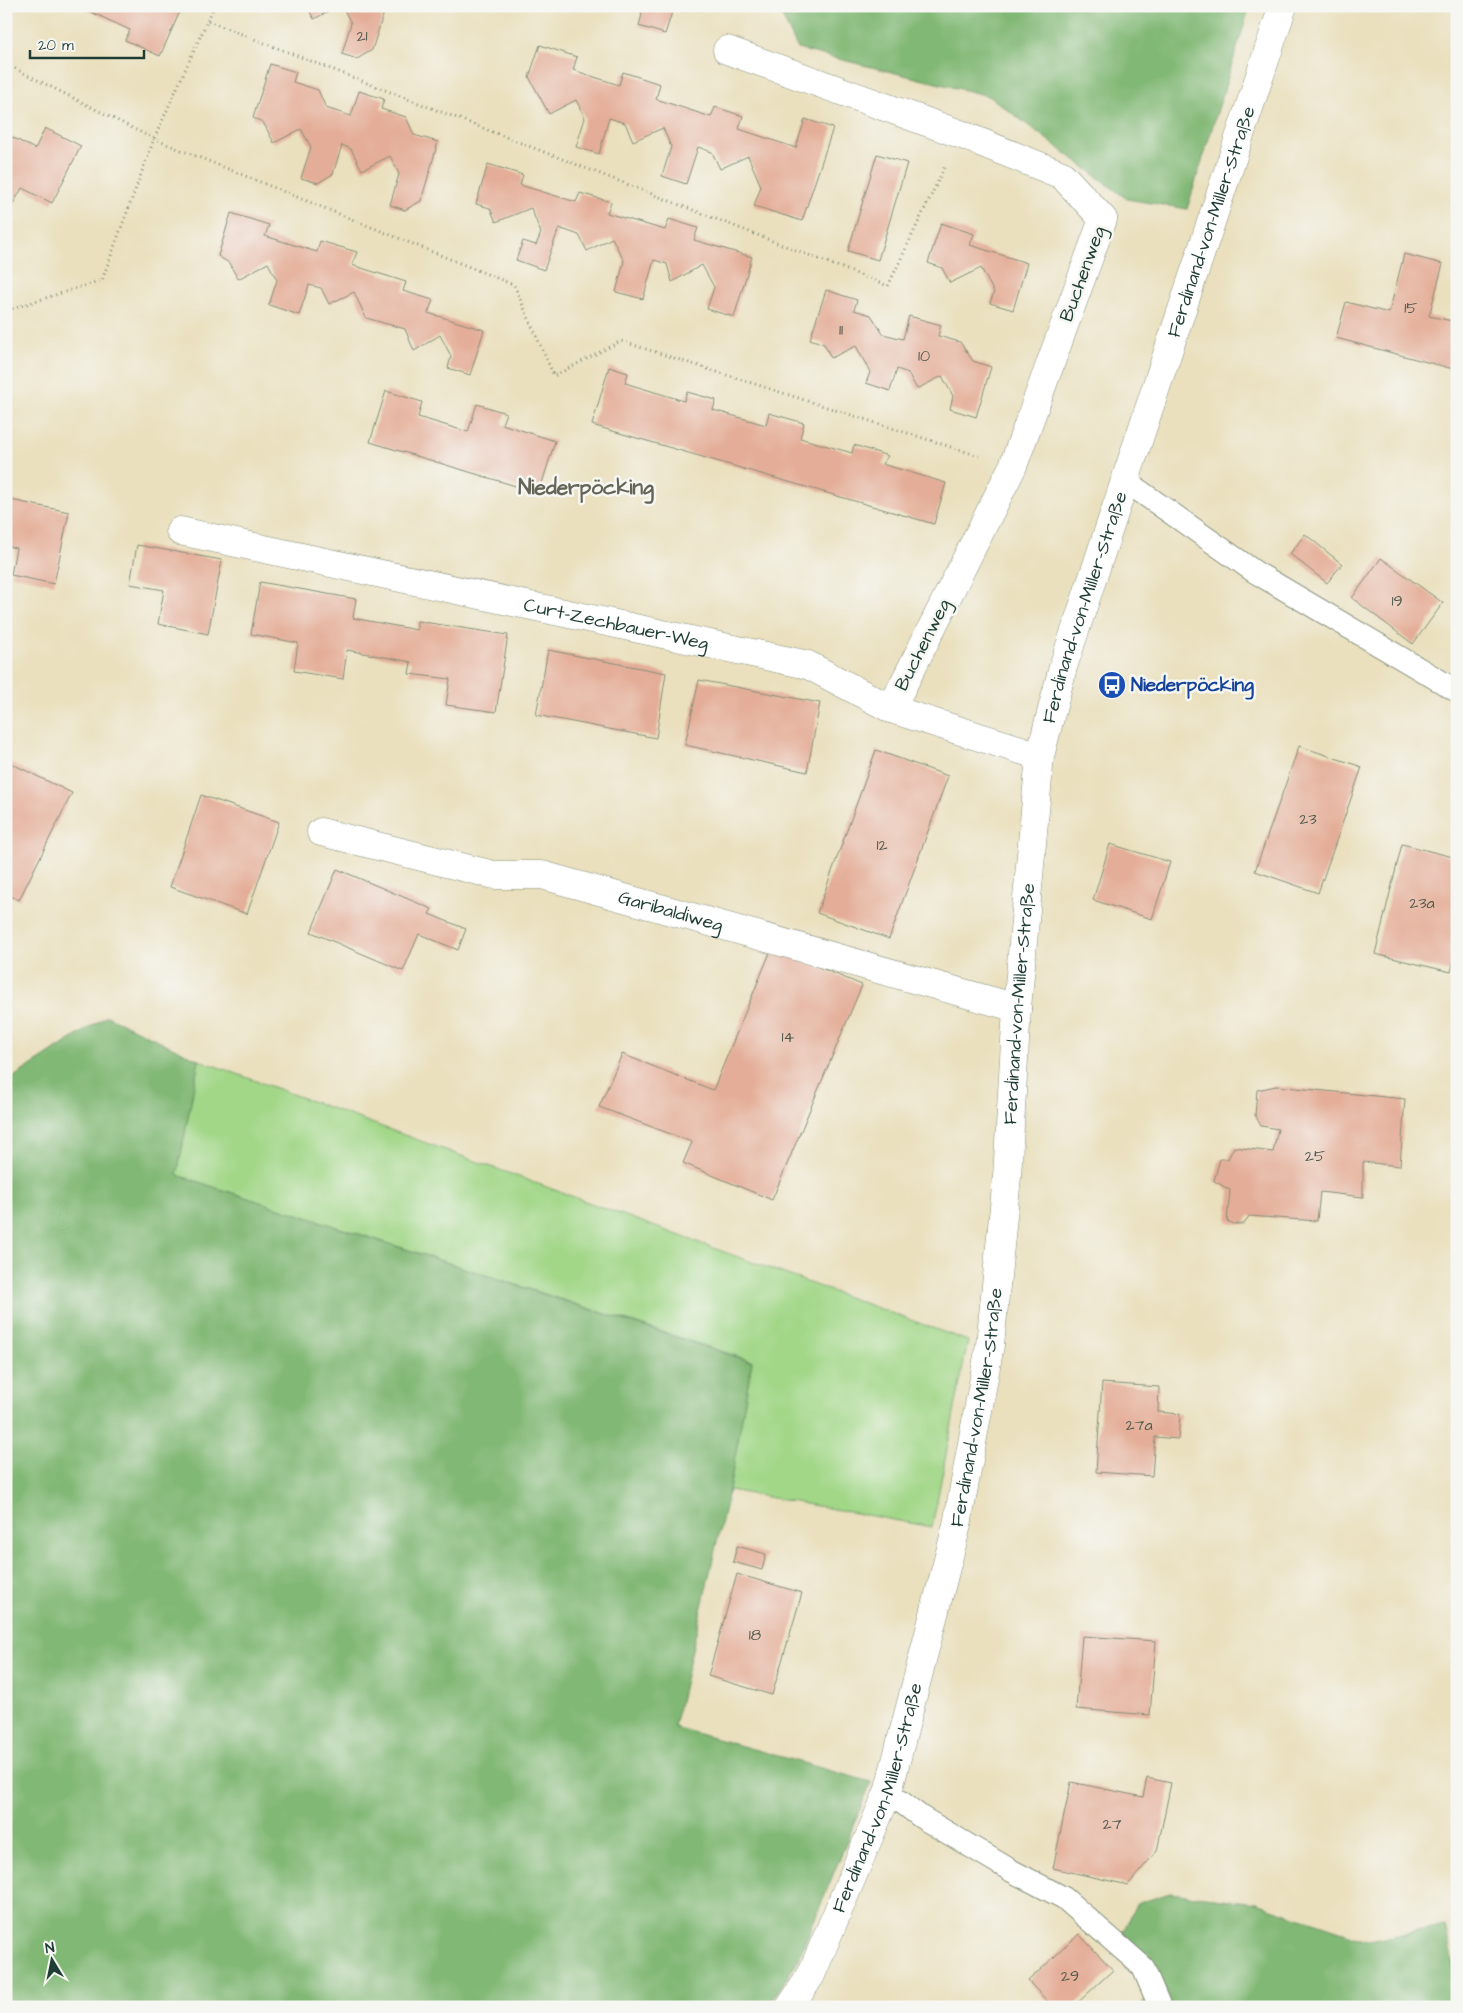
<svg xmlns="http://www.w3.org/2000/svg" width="1463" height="2013" font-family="'Architects Daughter',sans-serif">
<rect width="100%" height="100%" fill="#f6f6f2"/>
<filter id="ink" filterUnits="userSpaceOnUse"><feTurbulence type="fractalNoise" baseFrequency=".02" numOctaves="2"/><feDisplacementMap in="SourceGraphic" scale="10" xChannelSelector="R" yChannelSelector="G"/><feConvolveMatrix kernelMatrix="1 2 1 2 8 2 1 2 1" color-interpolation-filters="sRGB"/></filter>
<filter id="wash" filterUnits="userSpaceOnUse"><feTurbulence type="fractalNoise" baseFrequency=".0096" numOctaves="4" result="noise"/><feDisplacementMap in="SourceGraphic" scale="20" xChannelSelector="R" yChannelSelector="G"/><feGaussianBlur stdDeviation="1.12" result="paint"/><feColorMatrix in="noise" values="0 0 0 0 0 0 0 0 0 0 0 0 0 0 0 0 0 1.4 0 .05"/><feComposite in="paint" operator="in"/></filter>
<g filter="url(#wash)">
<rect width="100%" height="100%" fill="#eae0be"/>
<path fill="#a2d788" stroke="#608a5e" d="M 199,1060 L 968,1341 L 932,1527 L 729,1490 L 752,1361 L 177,1175 Z"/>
<path fill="#81b874" stroke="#507a54" d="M 777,6 L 1250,6 L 1187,209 L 1127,199 L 989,96 L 798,49 Z
M 107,1016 L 199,1060 L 177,1175 L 752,1362 L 729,1490 L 674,1727 L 871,1782 L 798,1960 L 768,2007 L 6,2007 L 6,1082 Z
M 1170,1893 L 1257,1903 L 1370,1941 L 1445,1925 L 1457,1984 L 1457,2007 L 1140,2007 L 1160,1973 L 1120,1939 L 1136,1904 Z"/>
<g id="blocks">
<path fill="#e4ad97" d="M 78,6 L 180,6 L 182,7 L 160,56 L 125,40 L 130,30 Z
M 307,6 L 339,6 L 314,19 Z
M 342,6 L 386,6 L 372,50 L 357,59 L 342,54 L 351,23 Z
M 638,6 L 674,6 L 665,34 L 639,26 L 642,14 Z
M 540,45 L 577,57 L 573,70 L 619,85 L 623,72 L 660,84 L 656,99 L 711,117 L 715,107 L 743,116 L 739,129 L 796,148 L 805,119 L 833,128 L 802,221 L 754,206 L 761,186 L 748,156 L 720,169 L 712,152 L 698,147 L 686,184 L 662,176 L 671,147 L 663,128 L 633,141 L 625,123 L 609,118 L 599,154 L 576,147 L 585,118 L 576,100 L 549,114 L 529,77 Z
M 270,64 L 296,72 L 293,82 L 318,90 L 326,108 L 351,116 L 359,91 L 384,99 L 381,109 L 406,117 L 414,135 L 438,142 L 421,201 L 405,210 L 390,205 L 399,174 L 390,156 L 362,170 L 351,149 L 342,145 L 333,174 L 318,183 L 301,178 L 311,147 L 301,129 L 274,143 L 263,122 L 253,118 Z
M 45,128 L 81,146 L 52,203 L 22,188 L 12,206 L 6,203 L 6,134 L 35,149 Z
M 877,154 L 907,163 L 878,260 L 848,251 Z
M 488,164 L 523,175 L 520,185 L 576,202 L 580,193 L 611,202 L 607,213 L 665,230 L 669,219 L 698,228 L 694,240 L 752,257 L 734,317 L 707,309 L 714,287 L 702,265 L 672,282 L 667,264 L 654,260 L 643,299 L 616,292 L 624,261 L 612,238 L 587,251 L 579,235 L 559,228 L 544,270 L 516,260 L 523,241 L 536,245 L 541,233 L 531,208 L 496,222 L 490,208 L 476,204 Z
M 231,213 L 269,225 L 265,236 L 317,252 L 320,241 L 357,252 L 352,265 L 406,282 L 403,291 L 433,300 L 428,313 L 484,330 L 470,375 L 448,368 L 451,356 L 440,335 L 414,351 L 405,329 L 366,318 L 354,292 L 329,304 L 321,288 L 309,285 L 299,315 L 269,305 L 277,280 L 268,263 L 238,279 L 229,263 L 218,256 Z
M 941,223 L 974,234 L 970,245 L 1027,263 L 1013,310 L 990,303 L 994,292 L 981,268 L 950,283 L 942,268 L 928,263 Z
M 1404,254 L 1443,264 L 1429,316 L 1457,322 L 1457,370 L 1336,338 L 1346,302 L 1389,313 Z
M 826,290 L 857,300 L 854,310 L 871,315 L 883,334 L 903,339 L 909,316 L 941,325 L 938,336 L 960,342 L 973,361 L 991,367 L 976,417 L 950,409 L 953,396 L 942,376 L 917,389 L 908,373 L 897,369 L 890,391 L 866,383 L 870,372 L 856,346 L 831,358 L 824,344 L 810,339 Z
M 609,367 L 628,373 L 625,383 L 684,401 L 687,392 L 716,400 L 713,410 L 766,425 L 769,413 L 804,423 L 800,438 L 852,453 L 854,445 L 888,456 L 882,464 L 946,483 L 934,524 L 592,425 Z
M 386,391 L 422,402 L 418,417 L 468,432 L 477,404 L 506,413 L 502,424 L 555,441 L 539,493 L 370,442 Z
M 6,499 L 69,512 L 54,584 L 11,575 L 16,548 L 6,546 Z
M 1305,534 L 1342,564 L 1327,583 L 1290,554 Z
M 137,545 L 222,560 L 208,634 L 158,624 L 164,590 L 130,584 Z
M 1381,558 L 1443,603 L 1413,644 L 1352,598 Z
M 260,582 L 356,599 L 353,618 L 417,630 L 417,621 L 508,635 L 496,712 L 446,705 L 450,679 L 409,674 L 411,662 L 347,650 L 343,679 L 294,671 L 298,643 L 251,634 Z
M 548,650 L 666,673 L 656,738 L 536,715 Z
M 699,680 L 820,703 L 807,772 L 685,745 Z
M 1299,746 L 1362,767 L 1318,893 L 1255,871 Z
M 876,750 L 948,776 L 889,939 L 817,913 Z
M 6,761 L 72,793 L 19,900 L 6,894 Z
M 201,795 L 279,822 L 247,914 L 170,887 Z
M 1110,844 L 1170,862 L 1152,919 L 1093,900 Z
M 1402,844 L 1457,858 L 1457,949 L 1451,972 L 1375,954 Z
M 337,869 L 432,909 L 429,914 L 466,929 L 458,950 L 419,934 L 403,971 L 311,932 Z
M 772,948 L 862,985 L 772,1200 L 683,1163 L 692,1142 L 599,1107 L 622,1054 L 713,1090 Z
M 1276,1086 L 1405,1099 L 1400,1166 L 1363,1162 L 1363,1197 L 1320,1192 L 1317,1221 L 1249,1216 L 1244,1224 L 1234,1224 L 1227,1221 L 1230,1190 L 1214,1181 L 1220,1159 L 1228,1159 L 1234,1147 L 1273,1152 L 1278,1129 L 1261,1126 L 1255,1115 L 1257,1090 Z
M 1102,1383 L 1159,1387 L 1158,1412 L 1180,1414 L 1178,1439 L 1155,1437 L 1152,1476 L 1096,1472 Z
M 737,1546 L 766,1554 L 762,1570 L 733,1562 Z
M 737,1574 L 802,1593 L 772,1695 L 708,1676 Z
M 1082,1636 L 1156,1641 L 1150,1715 L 1076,1709 Z
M 1147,1778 L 1171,1783 L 1157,1851 L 1128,1885 L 1053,1868 L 1071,1782 L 1143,1797 Z
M 1079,1934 L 1113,1970 L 1073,2007 L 1053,2007 L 1028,1981 Z"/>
</g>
</g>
<g filter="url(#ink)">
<use href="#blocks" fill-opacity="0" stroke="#848e79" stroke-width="1"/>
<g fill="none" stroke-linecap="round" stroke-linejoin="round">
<defs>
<path id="service" d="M 1124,480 L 1255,572 L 1457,691
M 888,1792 L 921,1817 L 1012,1871 L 1064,1898 L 1143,1967 L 1160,2007"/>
<g id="minor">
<path d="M 727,50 L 960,134 L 1062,175 L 1103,219 L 1013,466 L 891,709"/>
<path id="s1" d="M 180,531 L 808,665 L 891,709 L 1040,756"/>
<path id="s2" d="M 321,832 L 494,875 L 542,875 L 1017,1008"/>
</g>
<g id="secondary">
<path id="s3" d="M 790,2007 L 811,1975 L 888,1792 L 957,1525 L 990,1345 L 1007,1177 L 1017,1008 L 1040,756 L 1063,667 L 1283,6"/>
</g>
</defs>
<use href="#service" stroke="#848e79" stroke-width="24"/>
<use href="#minor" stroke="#848e79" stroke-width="29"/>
<use href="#secondary" stroke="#848e79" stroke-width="29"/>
<path stroke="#848e79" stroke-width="3" stroke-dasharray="1 4" stroke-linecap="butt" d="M 208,21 L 888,286 L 946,164
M 6,64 L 154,139 L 514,285 L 554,376 L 621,341 L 979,456
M 6,315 L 8,310 L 102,280 L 154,139 L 214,6"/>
<use href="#service" stroke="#fff" stroke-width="22"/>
<use href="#minor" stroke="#fff" stroke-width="28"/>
<use href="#secondary" stroke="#fff" stroke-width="28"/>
</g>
</g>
<defs>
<symbol id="bus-disc" viewBox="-11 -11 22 22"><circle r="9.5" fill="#1a4fb4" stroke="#f6f6f2"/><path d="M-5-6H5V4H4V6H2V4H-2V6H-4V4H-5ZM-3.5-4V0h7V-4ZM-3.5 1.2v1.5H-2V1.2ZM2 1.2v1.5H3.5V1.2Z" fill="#fff"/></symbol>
</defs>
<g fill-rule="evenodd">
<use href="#bus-disc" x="1096" y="669" width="32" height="32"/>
</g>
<g text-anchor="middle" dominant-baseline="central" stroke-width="5" stroke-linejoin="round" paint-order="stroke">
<g font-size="16" fill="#50594d">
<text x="362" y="36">21</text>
<text x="1411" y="308">15</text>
<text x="841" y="330">11</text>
<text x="924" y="356">10</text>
<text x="1397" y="601">19</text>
<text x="1308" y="819">23</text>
<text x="882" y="845">12</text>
<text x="1422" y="903">23a</text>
<text x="788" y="1037">14</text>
<text x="1315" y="1156">25</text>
<text x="1139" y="1425">27a</text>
<text x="755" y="1635">18</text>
<text x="1112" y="1824">27</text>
<text x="1070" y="1976">29</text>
</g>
<g font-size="19" fill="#1f3d34" stroke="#f6f6f2">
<text stroke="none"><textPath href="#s3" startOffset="1848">Ferdinand-von-Miller-Straße</textPath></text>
<text transform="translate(1083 274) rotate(-70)">Buchenweg</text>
<text stroke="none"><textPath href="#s3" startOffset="1442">Ferdinand-von-Miller-Straße</textPath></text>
<text stroke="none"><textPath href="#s1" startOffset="446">Curt-Zechbauer-Weg</textPath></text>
<text transform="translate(923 645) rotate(-63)">Buchenweg</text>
<text stroke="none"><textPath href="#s2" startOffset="360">Garibaldiweg</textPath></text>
<text stroke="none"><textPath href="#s3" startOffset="1038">Ferdinand-von-Miller-Straße</textPath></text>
<text stroke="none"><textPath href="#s3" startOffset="632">Ferdinand-von-Miller-Straße</textPath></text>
<text stroke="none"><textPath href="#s3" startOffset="228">Ferdinand-von-Miller-Straße</textPath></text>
</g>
<g font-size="19" font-weight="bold" fill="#164399" stroke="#f6f6f2" text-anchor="start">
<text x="1131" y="685">Niederpöcking</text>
</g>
<g font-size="21" font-weight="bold" fill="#646457" stroke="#f6f6f2">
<text x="586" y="487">Niederpöcking</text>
</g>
</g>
<rect width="1463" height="2013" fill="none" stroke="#f6f6f2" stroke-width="25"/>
<g transform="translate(52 1960) rotate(350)" stroke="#f6f6f2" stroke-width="4" paint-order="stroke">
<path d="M0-4L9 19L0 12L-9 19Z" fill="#1f3d34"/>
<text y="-8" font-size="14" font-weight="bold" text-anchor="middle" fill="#1f3d34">N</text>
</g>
<path d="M30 50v8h114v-8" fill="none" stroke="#1f3d34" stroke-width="2.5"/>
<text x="38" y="50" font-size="15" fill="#1f3d34" stroke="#f6f6f2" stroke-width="4" paint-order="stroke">20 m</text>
</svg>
